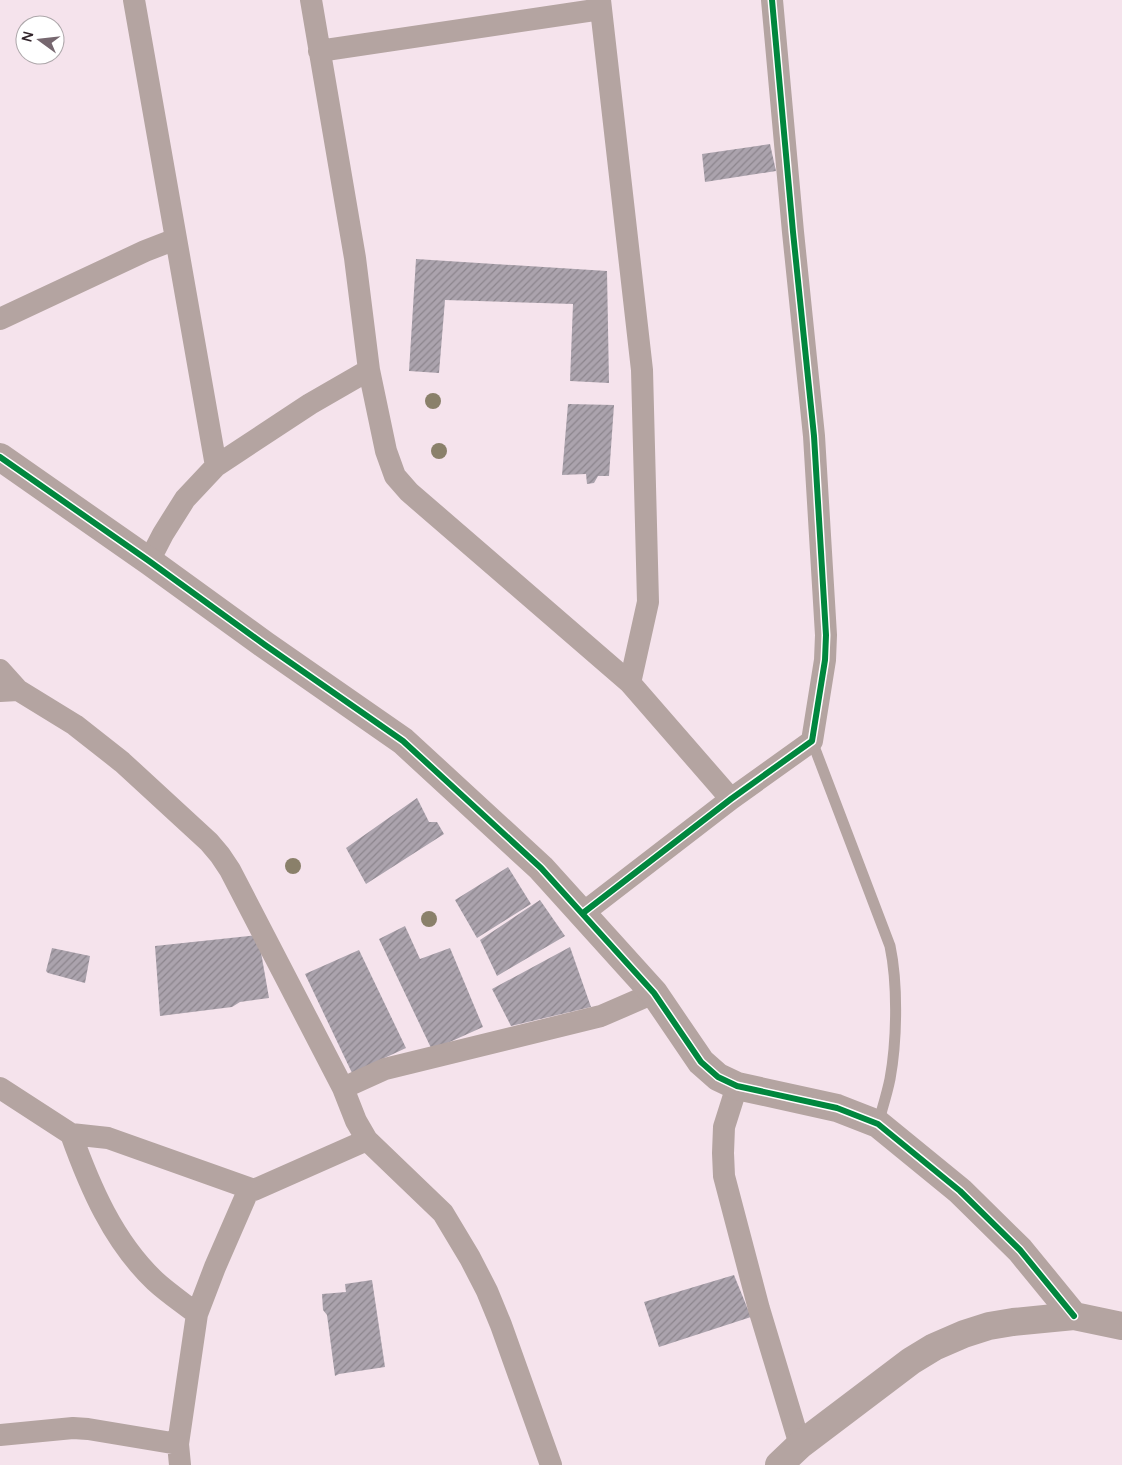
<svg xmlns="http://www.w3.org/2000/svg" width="1122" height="1465" font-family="Manrope,sans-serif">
<defs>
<pattern id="building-hatch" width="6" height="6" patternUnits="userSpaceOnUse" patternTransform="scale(1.25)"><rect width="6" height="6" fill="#aba3ad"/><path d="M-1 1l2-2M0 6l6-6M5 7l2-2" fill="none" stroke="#8c858d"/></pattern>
</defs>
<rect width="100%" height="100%" fill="#f5e3ec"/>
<path fill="url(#building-hatch)" d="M 770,144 L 776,171 L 705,182 L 702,154 Z
M 416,259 L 607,271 L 609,383 L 570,381 L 573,304 L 445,300 L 439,373 L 409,371 Z
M 568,404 L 614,405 L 609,476 L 598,476 L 594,483 L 587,484 L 586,474 L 562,475 Z
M 417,798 L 429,822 L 437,822 L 444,834 L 366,884 L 346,848 Z
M 508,867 L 531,904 L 477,938 L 455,900 Z
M 540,900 L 565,936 L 497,976 L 480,940 Z
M 405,926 L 420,959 L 450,948 L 483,1027 L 432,1050 L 379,939 Z
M 258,935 L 269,998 L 240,1002 L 232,1007 L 160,1016 L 155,946 Z
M 570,947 L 591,1007 L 511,1026 L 492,989 Z
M 52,948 L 90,956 L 85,983 L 48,973 L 46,971 Z
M 359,950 L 406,1048 L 352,1073 L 305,974 Z
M 734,1275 L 751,1317 L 659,1347 L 644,1302 Z
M 372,1280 L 385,1367 L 339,1374 L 335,1376 L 327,1315 L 323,1310 L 322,1294 L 346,1292 L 345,1284 Z"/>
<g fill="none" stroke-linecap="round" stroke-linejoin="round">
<path stroke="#b4a4a1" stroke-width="11" d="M 812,741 L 890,946 C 898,984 897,1041 890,1079 C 887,1094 882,1109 878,1124"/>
<path stroke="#b4a4a1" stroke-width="22" d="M 134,0 L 216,466
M 311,0 L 355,258 L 369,370 L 386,451 L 395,476 L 409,492 L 630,683 L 731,799
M 600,0 L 642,370 L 648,602 L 630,683
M 319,51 L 601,9
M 0,319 L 145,251 L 176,239
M 149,561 L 163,534 L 185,499 L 216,466 L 310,404 L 369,370
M 0,670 L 18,690
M 0,691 L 18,690 L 75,725 L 122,762 L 209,842 L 220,855 L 230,870 L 343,1088 L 356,1121 L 367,1140 L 443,1213 L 470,1258 L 487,1291 L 501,1325 L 551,1465
M 583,913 L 731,799 L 812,741 L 825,660 L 826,635 L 814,436 L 793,232 L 772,0
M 737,1086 L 724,1127 L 723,1153 L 724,1176 L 759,1309 L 800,1445
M 0,1088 L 71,1134 L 108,1138 L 254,1190 L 367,1140
M 343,1088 L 385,1069 L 601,1016 L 654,993
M 71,1134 C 90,1187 113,1241 155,1281 C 168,1293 183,1303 197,1314
M 0,1435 L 73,1428 L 88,1429 L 178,1444
M 180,1465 L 178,1444 L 197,1314 L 215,1267 L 249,1189"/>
<path stroke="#b4a4a1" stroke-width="28" d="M 0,457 L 149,561 L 265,645 L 403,741 L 541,868 L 654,993 L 701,1062 L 718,1077 L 737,1086 L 837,1108 L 878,1124 L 960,1191 L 1020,1250 L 1074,1316
M 779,1465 L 800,1445 L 911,1361 L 934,1347 L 964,1334 L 989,1326 L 1013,1322 L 1074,1316 L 1122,1326"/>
<defs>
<path id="cycleway" d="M 0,457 L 149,561 L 265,645 L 403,741 L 541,868 L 654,993 L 701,1062 L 718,1077 L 737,1086 L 837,1108 L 878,1124 L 960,1191 L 1020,1250 L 1074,1316
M 583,913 L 731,799 L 812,741 L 825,660 L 826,635 L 814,436 L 793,232 L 772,0"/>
</defs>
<use href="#cycleway" stroke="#fff" stroke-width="9"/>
<use href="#cycleway" stroke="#00873e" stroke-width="6"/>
</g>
<g fill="#8a806a">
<circle cx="433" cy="401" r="8"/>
<circle cx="439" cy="451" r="8"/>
<circle cx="293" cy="866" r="8"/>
<circle cx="429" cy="919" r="8"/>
</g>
<g transform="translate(40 40) rotate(285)"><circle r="24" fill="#ffffff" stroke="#ada7aa"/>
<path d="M0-4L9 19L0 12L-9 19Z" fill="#76676f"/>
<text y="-8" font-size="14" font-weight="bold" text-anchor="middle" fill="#32242b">N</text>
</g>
</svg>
